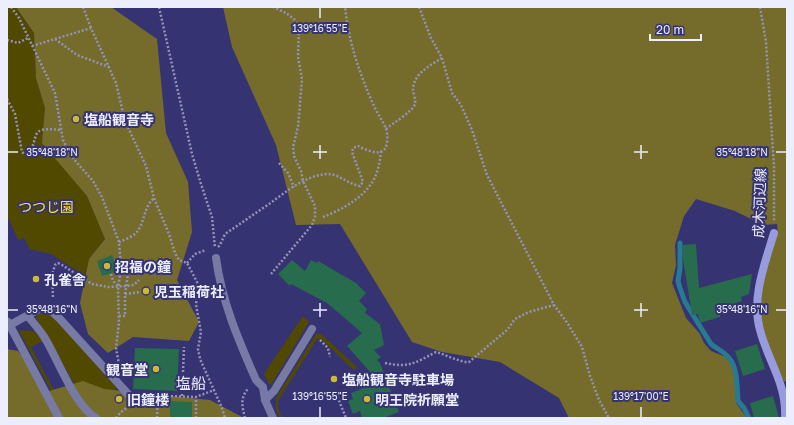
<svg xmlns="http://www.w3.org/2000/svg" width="794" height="425" font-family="'Golos Text','Noto Sans JP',sans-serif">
<rect width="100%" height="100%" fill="#363372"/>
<path fill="#524901" d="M 7,7 L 16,7 L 34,33 L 36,78 L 45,108 L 43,143 L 87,196 L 105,239 L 89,259 L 85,276 L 51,254 L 30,249 L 24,238 L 18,240 L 7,215 Z
M 44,311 L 51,314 L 77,342 L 116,387 L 115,391 L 82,399 L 49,338 L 36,318 L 37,314 Z
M 303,316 L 309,322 L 271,385 L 269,384 L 264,374 Z
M 21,330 L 34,331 L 43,341 L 31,347 L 57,396 L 56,400 L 19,331 Z
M 316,334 L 321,334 L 357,367 L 354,370 L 322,340 L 317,339 L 278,401 L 278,408 L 282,417 L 280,418 L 276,409 L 276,398 Z"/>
<path fill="#756c2c" d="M 16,7 L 111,7 L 157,39 L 166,133 L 188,182 L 192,232 L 177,280 L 199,322 L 189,341 L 133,337 L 108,353 L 88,334 L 80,303 L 89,259 L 105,239 L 87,196 L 42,143 L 45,108 L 36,78 L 34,33 Z
M 223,7 L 787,7 L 787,380 L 784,382 C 773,356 758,328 760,299 C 760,286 767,266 771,254 C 774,241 779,239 777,224 L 763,225 L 735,211 L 696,199 L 684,216 L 675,245 L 676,265 L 672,283 L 686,318 L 700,334 L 704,343 L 711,351 L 726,357 L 731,364 L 735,378 L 736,403 L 747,418 L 569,418 L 559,398 L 500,362 L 442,352 L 412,342 L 340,224 L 296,225 L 276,145 L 232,47 Z
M 7,349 L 18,351 L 49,391 L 83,381 L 104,389 L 210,400 L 244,418 L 7,418 Z"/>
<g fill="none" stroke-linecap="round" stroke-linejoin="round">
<path stroke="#287a92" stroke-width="5" d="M 680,243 L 680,268 L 678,281 L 680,288 L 685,302 L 711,344 C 717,349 725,352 729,358 C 738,368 737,388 738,401 L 744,408 L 749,418"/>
</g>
<path fill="#276c4d" d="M 696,244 L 699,288 L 752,274 L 749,294 L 741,297 L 742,301 L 736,303 L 737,310 L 720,314 L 720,317 L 700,323 L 698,314 L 692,315 L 683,259 L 682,245 Z
M 112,255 L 118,271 L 102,276 L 97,261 Z
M 292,260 L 305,271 L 311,260 L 317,263 L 318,261 L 356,283 L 366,293 L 359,301 L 367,309 L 365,313 L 380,324 L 384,345 L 374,350 L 381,357 L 377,360 L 380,363 L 399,412 L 383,418 L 362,418 L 360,411 L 353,414 L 348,401 L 353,399 L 351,393 L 379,382 L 347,346 L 362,333 L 327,303 L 291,284 L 290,286 L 278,274 Z
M 757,344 L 765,369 L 743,376 L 735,351 Z
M 135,348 L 179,349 L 177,391 L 133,389 Z
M 773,396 L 779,418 L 754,418 L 750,403 Z
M 170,401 L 192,402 L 192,418 L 170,418 Z"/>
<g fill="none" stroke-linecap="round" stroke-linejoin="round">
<path stroke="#9392b9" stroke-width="2.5" stroke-dasharray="2 2" stroke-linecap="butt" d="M 11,7 L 19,18 L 55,93 L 63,140 L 71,156 L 93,181 L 102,197 L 119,242 L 121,266 L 118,290 L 119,322 L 116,348 L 119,364
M 83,7 L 91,28
M 159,7 L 192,154 L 201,184 L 212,217 L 215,248
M 419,7 L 431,38 L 442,58 L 452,93 L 461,105 L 472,130 L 487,175 L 554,305 L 568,324 L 582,347 L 590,376 L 599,400 L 609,418
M 760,7 L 766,42 L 774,167 L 774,222
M 55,39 L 77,55 L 109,67
M 7,40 L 18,43 L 28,38
M 32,46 L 91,28 L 116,83 L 125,121 L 146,166 L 154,198 L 169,234 L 175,253 L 179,260 L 187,263 L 197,282 L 197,292 L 196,305 L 201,332 L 198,349 L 200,359 L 222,408 L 225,418
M 7,99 L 15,114 L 22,152 L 24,154 L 27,155 C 42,137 26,126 60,130
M 386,129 C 392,124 413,111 415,104 C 416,100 413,93 413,89 C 414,73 431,65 442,58
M 279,163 L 288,173 L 294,187
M 323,217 C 341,210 362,199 373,181 C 378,172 380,162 381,151
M 119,242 C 124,240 132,237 136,233 C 145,223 143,208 154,198
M 218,247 L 220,245 L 225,234 C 240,224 254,214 269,204 C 286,192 305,175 328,174 C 339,174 348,184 360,186 L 363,182 L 352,152 L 353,148 L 358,146 C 364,149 378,156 384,150 C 388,146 388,134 386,129 C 383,121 377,113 373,104 C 359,72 349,43 345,7
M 187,263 L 195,254 L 206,250
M 111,274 L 113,281 L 118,286
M 271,274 L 312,225 L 315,217 L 315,206 L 303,181 L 301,171 L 294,156 L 293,147 L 298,127 L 302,79 L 298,57 L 299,28 L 294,19 L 286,13 L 273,7
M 125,294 L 141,292
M 53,297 L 52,275 L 55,265 L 58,263 L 62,265 L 92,284 L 108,287 L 126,286 L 134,285 L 139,280
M 119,316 L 125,316 L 125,294 L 128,274
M 320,340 L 328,348 L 330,357
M 385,363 C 409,368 415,363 436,352 C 447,355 458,362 469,362 L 507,330 L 515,319 L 529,312 L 554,305
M 336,393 L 346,418
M 139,395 L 196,397 L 214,390
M 182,396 L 184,347
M 116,418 L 120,413 L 129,406
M 157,418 L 158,395
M 196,418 L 196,397
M 245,418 C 242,406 240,398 248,389"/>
<path stroke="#777aa4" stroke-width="8" d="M 216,258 C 222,302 238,339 256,380 L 263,387 L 265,400
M 28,316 C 34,324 41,331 46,340 C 59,362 75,406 96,418
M 8,322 L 59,418
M 10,325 L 39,309 L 48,308 L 59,318 L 128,394
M 265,400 L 274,391 L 312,329"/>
<path stroke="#777aa4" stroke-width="8" d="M 265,400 L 273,418"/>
<path stroke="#989bdd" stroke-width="8" d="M 774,233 C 765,263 751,298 760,330 C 768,361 787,384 785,418"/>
</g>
<path fill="none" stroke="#ecedfd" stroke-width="1.5" d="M 320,8 L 320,18M 320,145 L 320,159M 641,145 L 641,159M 8,152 L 18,152M 313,152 L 327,152M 634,152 L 648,152M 776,152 L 786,152M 320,303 L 320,317M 641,303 L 641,317M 8,310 L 18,310M 313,310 L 327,310M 634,310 L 648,310M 776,310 L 786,310M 320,407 L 320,417M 641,407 L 641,417"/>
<g fill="#cbba39" stroke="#363372" stroke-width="1.5">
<circle cx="76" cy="119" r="4"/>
<circle cx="107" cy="266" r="4"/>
<circle cx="36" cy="279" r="4"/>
<circle cx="146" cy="291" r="4"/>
<circle cx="156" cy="369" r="4"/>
<circle cx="334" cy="379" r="4"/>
<circle cx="119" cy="399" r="4"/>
<circle cx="367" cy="399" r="4"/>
</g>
<g text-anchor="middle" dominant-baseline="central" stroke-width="4" stroke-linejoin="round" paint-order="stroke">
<g font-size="14" font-weight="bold" fill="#ecedfd" stroke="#363372" text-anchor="start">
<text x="84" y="119">塩船観音寺</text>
<text x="115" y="266">招福の鐘</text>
<text x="44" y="279">孔雀舎</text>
<text x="154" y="291">児玉稲荷社</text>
<text x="148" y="369" text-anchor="end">観音堂</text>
<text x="342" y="379">塩船観音寺駐車場</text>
<text x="127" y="399">旧鐘楼</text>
<text x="375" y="399">明王院祈願堂</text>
</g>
<g font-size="14" fill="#ecedfd" stroke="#363372">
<text transform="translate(759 203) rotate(-88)">成木河辺線</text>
</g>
<g font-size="14" fill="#f7e13e" stroke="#363372">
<text x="46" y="206">つつじ園</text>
</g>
<g font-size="15" fill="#ecedfd" stroke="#363372">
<text x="191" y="383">塩船</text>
</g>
</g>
<g font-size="10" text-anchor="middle" fill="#ecedfd" stroke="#363372" stroke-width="4" stroke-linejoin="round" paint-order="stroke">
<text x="320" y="32">139°16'55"E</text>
<text x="52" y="156">35°48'18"N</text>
<text x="742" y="156">35°48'18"N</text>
<text x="52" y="313">35°48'16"N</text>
<text x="742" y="313">35°48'16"N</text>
<text x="320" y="400">139°16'55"E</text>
<text x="641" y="400">139°17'00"E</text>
</g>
<rect width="794" height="425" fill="none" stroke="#ecedfd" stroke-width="16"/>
<path d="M650 34v6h51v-6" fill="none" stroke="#ecedfd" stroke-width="2"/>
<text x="656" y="34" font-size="12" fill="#ecedfd" stroke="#363372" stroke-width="3" paint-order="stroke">20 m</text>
</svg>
